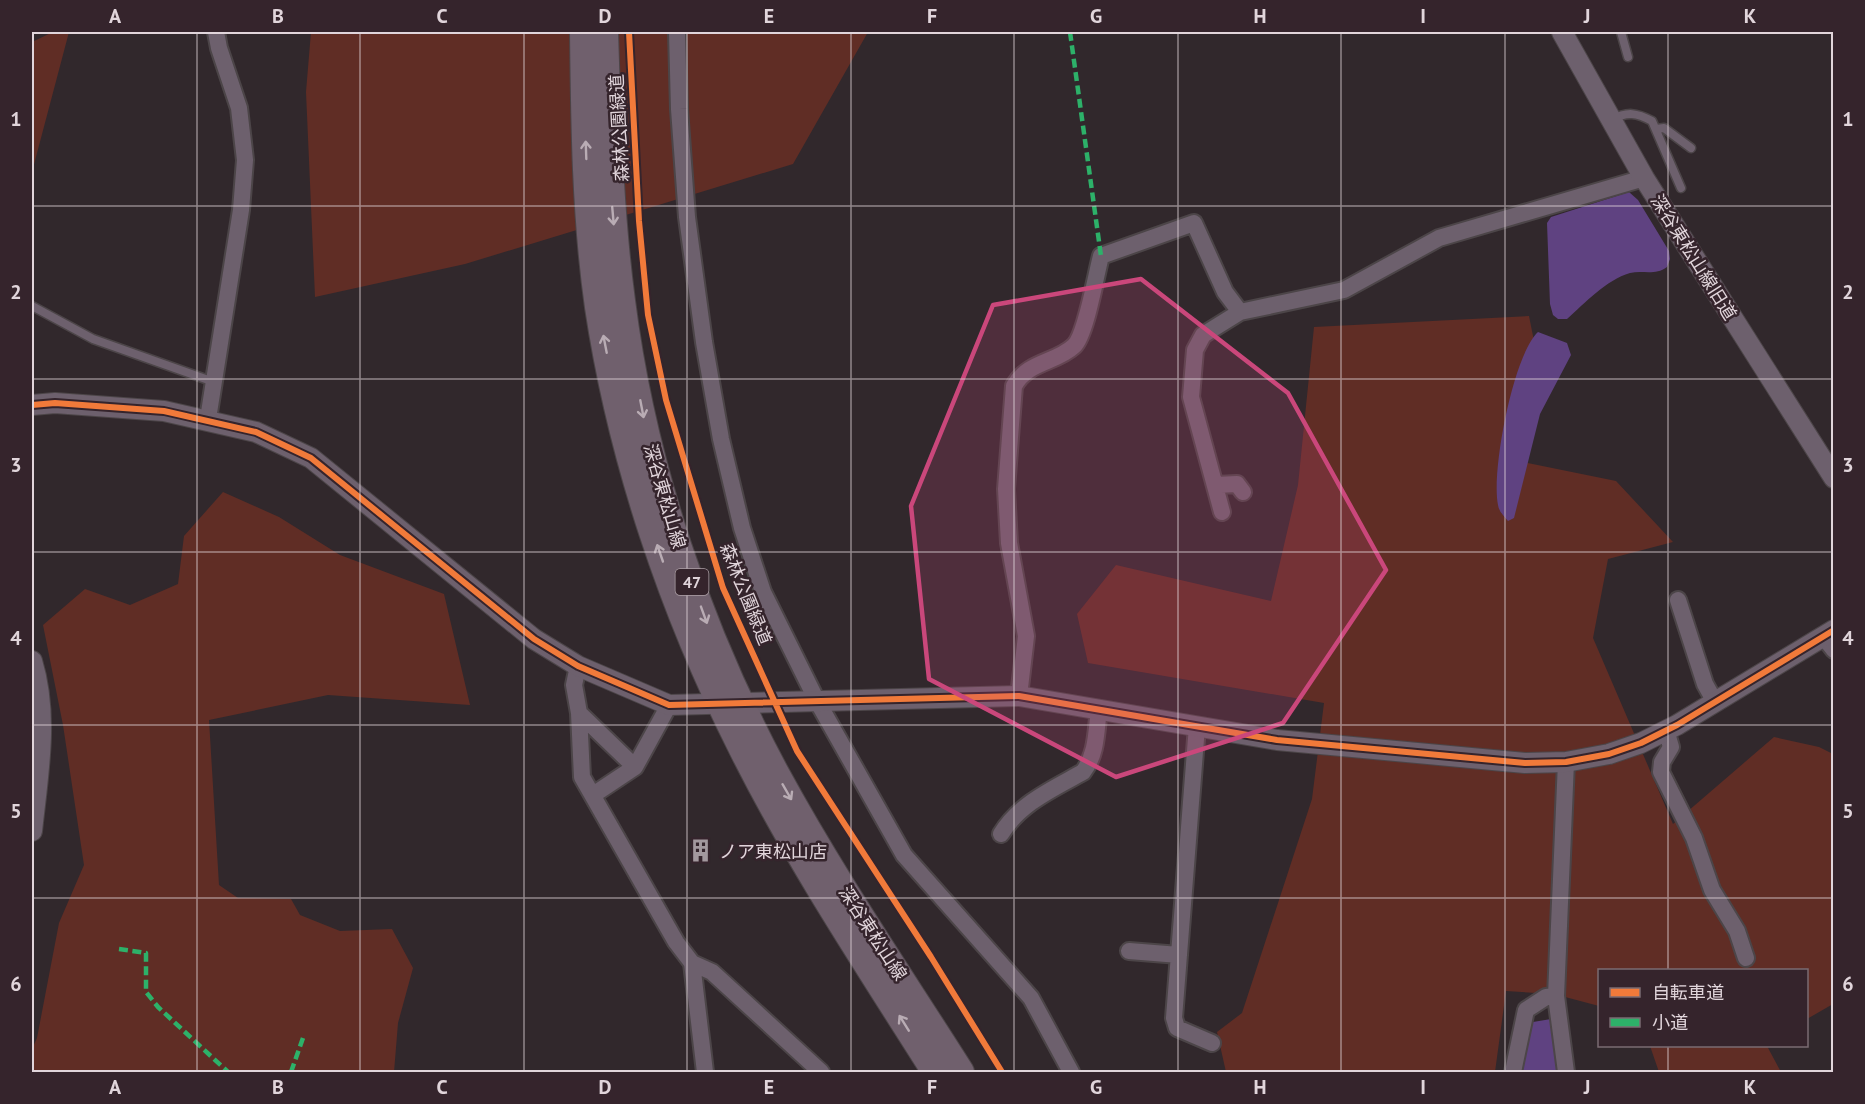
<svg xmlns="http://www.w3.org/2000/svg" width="1865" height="1104" font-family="'PT Sans','Noto Sans JP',sans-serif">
<rect width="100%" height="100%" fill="#31282c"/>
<path fill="#602d25" d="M 53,32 L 69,32 L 32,172 L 32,42 Z
M 311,32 L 868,32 L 793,164 L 465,264 L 315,297 L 306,92 Z
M 1529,316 L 1540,371 L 1508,459 L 1616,481 L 1673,542 L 1608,559 L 1593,638 L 1673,824 L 1774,737 L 1819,747 L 1833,754 L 1833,1004 L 1807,1019 L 1806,970 L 1600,970 L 1599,1006 L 1554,994 L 1506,991 L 1495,1072 L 1226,1072 L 1217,1032 L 1242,1013 L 1312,799 L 1324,703 L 1088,663 L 1077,614 L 1116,565 L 1271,601 L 1298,485 L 1314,327 Z
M 223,492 L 279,517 L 340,555 L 444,594 L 470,705 L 328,695 L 209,720 L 219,885 L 238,898 L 291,899 L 300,915 L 340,931 L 392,929 L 413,968 L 398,1023 L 394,1072 L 32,1072 L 32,1049 L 37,1038 L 59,923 L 84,865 L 63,725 L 43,625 L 85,589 L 130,605 L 178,584 L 184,536 Z
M 1650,1046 L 1767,1046 L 1781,1072 L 1659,1072 Z"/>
<path fill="#5f4281" d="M 1629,192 L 1638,200 L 1669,251 L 1670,259 L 1667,267 C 1655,276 1643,270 1630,273 C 1606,280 1585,303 1567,319 L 1558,319 L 1553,315 L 1550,304 L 1547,223 L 1551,217 Z
M 1538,332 L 1567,343 L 1571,355 L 1540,414 L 1514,518 L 1508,521 C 1504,516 1499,512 1498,505 C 1491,472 1513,355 1538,332 Z
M 1551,1019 L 1557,1072 L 1522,1072 L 1533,1022 Z"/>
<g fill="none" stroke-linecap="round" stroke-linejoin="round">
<defs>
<path id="service" d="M 1621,32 L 1628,57
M 1612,120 C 1627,111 1637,113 1652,121 L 1681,188
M 1656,129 L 1664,128 L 1691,148
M 32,306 L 93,339 L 214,382"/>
<path id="minor" d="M 677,32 L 679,109 L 687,217 L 704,342 L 721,439 L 742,528 L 763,592 L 816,699 L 904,855 L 1031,998 L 1071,1072
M 208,419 L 241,210 L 245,160 L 239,108 L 219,48 L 216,32
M 1216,485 L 1237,484 L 1243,492
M 1222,512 L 1191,397 L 1195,350 L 1203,335 L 1240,312 L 1344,290 L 1439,238 L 1644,178
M 1678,600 L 1705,684 L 1715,702
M 1823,636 L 1834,650
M 578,666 L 574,685 L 579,713 L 582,777 L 676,942 L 692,963 L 712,972 L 821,1072
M 1019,696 L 1026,636 L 1009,543 L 1006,489 L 1014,386 C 1028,361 1056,363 1074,346 C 1086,335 1096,274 1101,256 L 1194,223 L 1225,292 L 1240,312
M 579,713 L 635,767
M 1197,726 L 1174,1018 L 1177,1028 L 1212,1043
M 1666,730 L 1671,747 L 1662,762 L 1661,772 L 1694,838 L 1712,890 L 1737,931 L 1746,958
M 1566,762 L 1556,996 L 1566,1072
M 593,795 L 635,767 L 669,705
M 1001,834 C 1020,803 1053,789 1083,772 C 1097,754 1096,732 1099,709
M 1129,951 L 1179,955
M 692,963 L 705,1072
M 1513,1072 L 1526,1010 L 1546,997 L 1556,996"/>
<path id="tertiary" d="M 1562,32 L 1644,178 L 1834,478
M 32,405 L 55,403 L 164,411 L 256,432 L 311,458 L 534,639 L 578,666 L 669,705 L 1019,696 L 1277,740 L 1525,763 L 1566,762 L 1609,754 L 1641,743 L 1677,725 L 1834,630
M 32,661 C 49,717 38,774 32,831"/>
<path id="primary" d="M 583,32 C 584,123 585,216 598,307 C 621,459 672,611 742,749 C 798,861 868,966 935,1072
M 605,32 C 608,122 610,212 622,301 C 643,466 699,630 777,775 C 833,878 899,974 961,1072"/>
</defs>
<use href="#service" stroke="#4c4548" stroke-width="11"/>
<use href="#minor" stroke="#4c4548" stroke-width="20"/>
<use href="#tertiary" stroke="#4c4548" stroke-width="22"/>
<use href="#primary" stroke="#4c4548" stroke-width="28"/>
<use href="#service" stroke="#6d606d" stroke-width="8"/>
<use href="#minor" stroke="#6d606d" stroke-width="16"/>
<use href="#tertiary" stroke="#6d606d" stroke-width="20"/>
<use href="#primary" stroke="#70606d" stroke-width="26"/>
<path stroke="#2db169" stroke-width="4.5" stroke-dasharray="9 4.5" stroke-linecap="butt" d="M 1070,32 L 1101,256
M 119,949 L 146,953 L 146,992 L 158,1007 L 228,1072
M 291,1072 L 303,1038"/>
<defs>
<path id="cycleway" d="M 629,32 L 639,221 L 648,315 L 666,400 L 723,588 L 797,751 L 931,957 L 1002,1072
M 32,405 L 55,403 L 164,411 L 256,432 L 311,458 L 534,639 L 578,666 L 669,705 L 1019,696 L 1277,740 L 1525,763 L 1566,762 L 1609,754 L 1641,743 L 1677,725 L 1834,630"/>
</defs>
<use href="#cycleway" stroke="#35242c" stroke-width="10"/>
<use href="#cycleway" stroke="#f17a3a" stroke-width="6"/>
</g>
<defs><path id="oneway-shaft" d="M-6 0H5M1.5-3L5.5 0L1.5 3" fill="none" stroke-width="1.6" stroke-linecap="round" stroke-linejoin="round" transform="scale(1.5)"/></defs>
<g stroke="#b9acb4">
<use href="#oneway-shaft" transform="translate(586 150) rotate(-92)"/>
<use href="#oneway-shaft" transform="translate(613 216) rotate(85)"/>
<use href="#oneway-shaft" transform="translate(605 344) rotate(-101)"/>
<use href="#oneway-shaft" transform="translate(642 409) rotate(79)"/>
<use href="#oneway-shaft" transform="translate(660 553) rotate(-109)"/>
<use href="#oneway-shaft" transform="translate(704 615) rotate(70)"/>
<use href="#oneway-shaft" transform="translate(787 792) rotate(60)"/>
<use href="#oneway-shaft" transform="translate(904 1023) rotate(-122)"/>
</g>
<path fill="#ca477b" fill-opacity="0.2" stroke="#ca477b" stroke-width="4.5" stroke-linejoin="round" d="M 1141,279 L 1288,393 L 1386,570 L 1283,723 L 1116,777 L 929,679 L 911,506 L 993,305 Z"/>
<path fill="none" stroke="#e1d5db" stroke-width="1.5" stroke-opacity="0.55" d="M 197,32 L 197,1072M 360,32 L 360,1072M 524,32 L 524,1072M 687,32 L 687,1072M 851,32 L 851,1072M 1014,32 L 1014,1072M 1178,32 L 1178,1072M 1341,32 L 1341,1072M 1505,32 L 1505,1072M 1668,32 L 1668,970M 32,206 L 1834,206M 32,379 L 1834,379M 32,552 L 1834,552M 32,725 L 1834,725M 32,898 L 1834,898M 1668,1046 L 1668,1072"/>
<defs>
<symbol id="building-bare" viewBox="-9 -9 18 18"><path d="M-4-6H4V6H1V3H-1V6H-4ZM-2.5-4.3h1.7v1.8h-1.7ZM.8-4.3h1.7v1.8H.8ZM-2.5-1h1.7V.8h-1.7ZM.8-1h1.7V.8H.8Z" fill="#a3989e" stroke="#35242c" stroke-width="2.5" paint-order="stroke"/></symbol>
</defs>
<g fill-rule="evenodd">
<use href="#building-bare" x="684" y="834" width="33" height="33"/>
</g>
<g text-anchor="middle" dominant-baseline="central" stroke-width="5" stroke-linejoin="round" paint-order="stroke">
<rect fill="#35242c" stroke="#ada0a6" stroke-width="1.5" x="675.5" y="569" width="33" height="26" rx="4.5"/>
<g font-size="16" font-weight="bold" fill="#e1d5db">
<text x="692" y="582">47</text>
</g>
<g font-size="18" fill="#e1d5db" stroke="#35242c">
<text transform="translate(619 128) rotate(-93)">森林公園緑道</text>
<text transform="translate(1694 257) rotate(58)">深谷東松山線旧道</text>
<text transform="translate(665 496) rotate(74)">深谷東松山線</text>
<text transform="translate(746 594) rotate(68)">森林公園緑道</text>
<text transform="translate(873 933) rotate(57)">深谷東松山線</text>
</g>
<g font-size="18" fill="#e1d5db" stroke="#35242c" text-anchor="start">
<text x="719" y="851">ノア東松山店</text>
</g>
</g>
<rect width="1865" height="1104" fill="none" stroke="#35242c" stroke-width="66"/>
<rect x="1598" y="969" width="210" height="78" fill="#35242c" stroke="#7a6b72" stroke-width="1.5"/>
<rect x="1610" y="988" width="30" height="9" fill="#f17a3a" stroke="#7a6b72" stroke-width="1.5"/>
<text x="1652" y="999" font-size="18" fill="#e1d5db">自転車道</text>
<rect x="1610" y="1018" width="30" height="9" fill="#2db169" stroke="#7a6b72" stroke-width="1.5"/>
<text x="1652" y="1029" font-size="18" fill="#e1d5db">小道</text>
<rect x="33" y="33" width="1799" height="1038" fill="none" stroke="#e1d5db" stroke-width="2"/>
<g font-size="20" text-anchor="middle" font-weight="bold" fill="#e1d5db">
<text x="115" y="23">A</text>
<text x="278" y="23">B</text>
<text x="442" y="23">C</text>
<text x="605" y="23">D</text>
<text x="769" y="23">E</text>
<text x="932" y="23">F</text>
<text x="1096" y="23">G</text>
<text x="1260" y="23">H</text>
<text x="1423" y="23">I</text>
<text x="1587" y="23">J</text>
<text x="1750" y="23">K</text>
<text x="16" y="126">1</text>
<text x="1848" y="126">1</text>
<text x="16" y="299">2</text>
<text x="1848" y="299">2</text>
<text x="16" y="472">3</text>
<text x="1848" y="472">3</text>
<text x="16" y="645">4</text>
<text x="1848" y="645">4</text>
<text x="16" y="818">5</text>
<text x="1848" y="818">5</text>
<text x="16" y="991">6</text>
<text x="1848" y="991">6</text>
<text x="115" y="1094">A</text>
<text x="278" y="1094">B</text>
<text x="442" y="1094">C</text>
<text x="605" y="1094">D</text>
<text x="769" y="1094">E</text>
<text x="932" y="1094">F</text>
<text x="1096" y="1094">G</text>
<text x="1260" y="1094">H</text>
<text x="1423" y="1094">I</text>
<text x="1587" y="1094">J</text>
<text x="1750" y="1094">K</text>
</g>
</svg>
